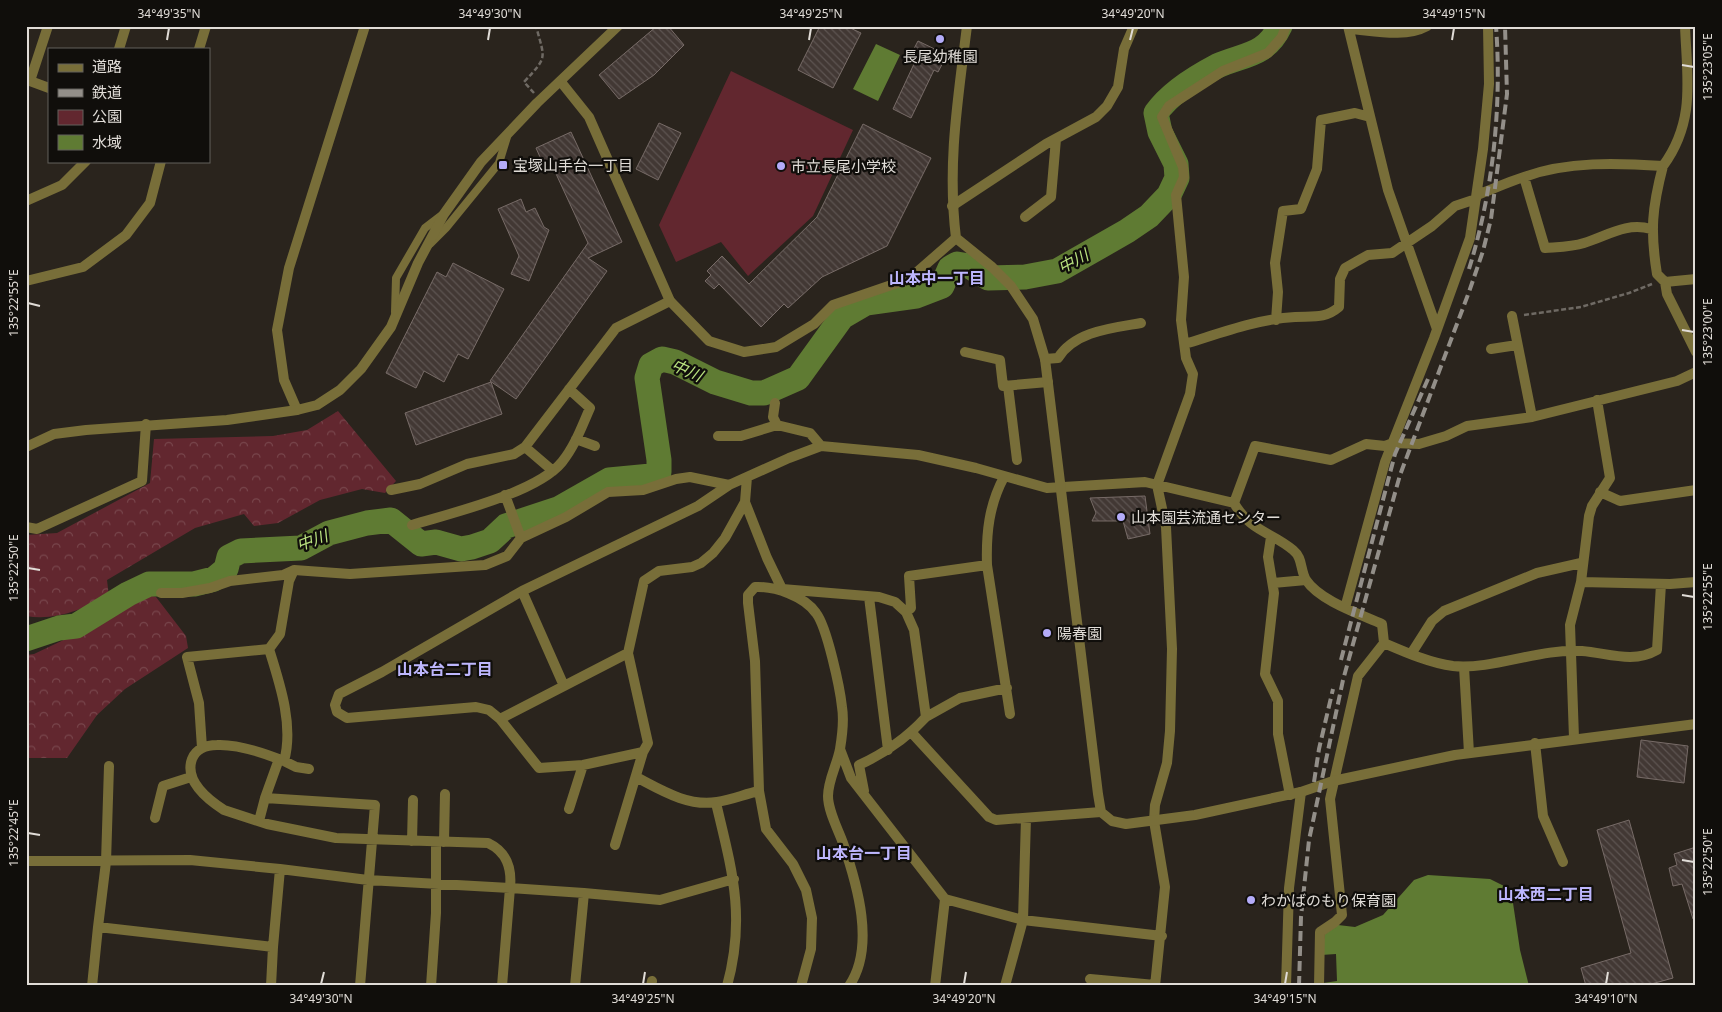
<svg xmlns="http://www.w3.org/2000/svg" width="1722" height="1012" font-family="'Noto Sans','Noto Sans JP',sans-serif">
<defs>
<pattern id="forest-crowns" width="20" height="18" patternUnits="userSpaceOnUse" patternTransform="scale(1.25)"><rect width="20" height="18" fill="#62272f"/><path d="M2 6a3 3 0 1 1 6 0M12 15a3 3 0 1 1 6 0" fill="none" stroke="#78464c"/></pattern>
<pattern id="building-back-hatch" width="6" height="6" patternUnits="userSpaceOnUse" patternTransform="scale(1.25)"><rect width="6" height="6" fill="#423834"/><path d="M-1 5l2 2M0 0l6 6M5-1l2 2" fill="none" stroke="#5d5451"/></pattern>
</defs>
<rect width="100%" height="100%" fill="#2a241d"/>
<path fill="#62272f" d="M 731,71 L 853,130 L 813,216 L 748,276 L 721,242 L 676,262 L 659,225 Z"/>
<path fill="url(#forest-crowns)" d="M 338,411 L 396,481 L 385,493 L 362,489 L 320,500 L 278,523 L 254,526 L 244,514 L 195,528 L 107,580 L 109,597 C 82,609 56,621 26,616 L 26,535 L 57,533 L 150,483 L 154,439 L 273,436 L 307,430 Z
M 143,593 L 156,597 L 186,636 L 188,648 L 125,689 L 97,715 L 67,758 L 27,758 L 26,763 L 26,655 L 34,654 L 93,626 Z"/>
<path fill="#5f7b33" d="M 876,44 L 900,55 L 878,101 L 853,89 Z
M 1428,875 L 1490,879 L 1506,887 L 1513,903 L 1520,950 L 1529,986 L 1322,986 L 1323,983 L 1337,981 L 1336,954 L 1321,955 L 1325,934 L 1338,925 L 1355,927 L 1383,915 L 1414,880 Z"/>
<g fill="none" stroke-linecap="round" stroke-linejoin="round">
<path stroke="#5f7b33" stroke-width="25" d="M 26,639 L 59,628 L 76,626 L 128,594 L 149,584 L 194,584 L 214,579 L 226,569 L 229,557 L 241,551 L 301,548 L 329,533 L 367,523 L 391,520 L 421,544 L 436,542 L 461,549 L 472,547 L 490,541 L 506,526 L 558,509 L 609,480 L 651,476 L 659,472 L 659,460 L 647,378 L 651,365 L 662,359 L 675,362 L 715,382 L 751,393 L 764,393 L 798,378 L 842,317 L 866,303 L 916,296 L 942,286 L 950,268 L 957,264 L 969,266 L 988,278 L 1025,277 L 1057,271 L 1127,231 L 1149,216 L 1169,195 L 1177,178 L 1176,164 L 1160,132 L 1156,113 C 1170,93 1196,77 1217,66 C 1244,54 1266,56 1280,26"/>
</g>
<path fill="url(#building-back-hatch)" stroke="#776b67" d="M 657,26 L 668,26 L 684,45 L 654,75 L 619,99 L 599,75 Z
M 820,26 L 846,26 L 861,33 L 833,88 L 798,70 Z
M 918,41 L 947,55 L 938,72 L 934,70 L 911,118 L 893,109 L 914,64 L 908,60 Z
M 659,123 L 681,133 L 658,180 L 636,169 Z
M 863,124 L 931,158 L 887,246 L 822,277 L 788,308 L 784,304 L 761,327 L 719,284 L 714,289 L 705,281 L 711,275 L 707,271 L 722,256 L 749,284 L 817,217 Z
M 571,132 L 622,242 L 588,258 L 607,271 L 516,399 L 490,381 L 588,243 L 551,163 L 544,166 L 536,148 Z
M 521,199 L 526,212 L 535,208 L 544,227 L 549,230 L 529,281 L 511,274 L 519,256 L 498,209 Z
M 453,263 L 504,289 L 468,359 L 458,354 L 444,382 L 424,371 L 416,388 L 386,373 L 437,272 L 446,277 Z
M 491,382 L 502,414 L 416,445 L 405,413 Z
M 1145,496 L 1150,534 L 1128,539 L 1123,521 L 1092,521 L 1096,513 L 1090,498 Z
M 1641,740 L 1688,746 L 1684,783 L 1637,777 Z
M 1629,820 L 1673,978 L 1644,986 L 1586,986 L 1581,968 L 1631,953 L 1597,830 Z
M 1696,847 L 1696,918 L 1693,919 L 1682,884 L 1673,886 L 1669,868 L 1677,865 L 1674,854 Z"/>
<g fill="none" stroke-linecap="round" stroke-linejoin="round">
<path stroke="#6f6a64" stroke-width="2.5" stroke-dasharray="5 2.5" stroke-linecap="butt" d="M 534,93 L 524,82 C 548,56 545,60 536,26
M 1524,315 L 1581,307 L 1629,293 L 1652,284"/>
<path stroke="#786e39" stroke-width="8" d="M 430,244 L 446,228 L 499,163 L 507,137
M 395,312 L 396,278 L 425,228 L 442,215"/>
<path stroke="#786e39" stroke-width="10" d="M 48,26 L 30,81 L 49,88
M 1348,26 L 1388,190 L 1437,329
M 1350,29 C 1375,31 1405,38 1427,26
M 119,49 L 126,26
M 199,49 L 206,26
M 1663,166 C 1652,208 1650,231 1657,274 L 1665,282
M 1524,177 L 1545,248 C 1558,247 1572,247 1584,243 C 1607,236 1626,222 1651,229
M 1477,195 C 1493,189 1508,182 1524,177 C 1567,161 1618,163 1663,166 C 1696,121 1687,78 1685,26
M 26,201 L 62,185 L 86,161
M 952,206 L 1046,144 L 1096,117 L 1107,106 L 1118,87 L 1124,49 L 1134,26
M 1025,217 L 1051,197 L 1056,139
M 1696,279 L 1665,282 L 1667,294 L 1696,352
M 26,281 L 83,267 L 126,235 L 150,203 L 161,161
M 1512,316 L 1532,417
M 1276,320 L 1278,292 L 1275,263 L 1283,211 L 1301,209 L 1317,169 L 1321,120 L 1355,113 L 1370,117
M 1185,344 C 1221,333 1258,319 1295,317 C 1313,316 1325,319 1339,307 L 1340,279 L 1345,268 L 1368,255 L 1392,253 L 1432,226 L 1455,206 L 1476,199
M 1491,349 L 1517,345
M 965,352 L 1000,360 L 1003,386 L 1048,382
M 1045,359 L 1058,358 C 1075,331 1112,328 1141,323
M 1008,386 L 1017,460
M 775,403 L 773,417 L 777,425 L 810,433 L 821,446 L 918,455 L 976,468 L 1047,488 L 1145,482 L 1234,503 C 1251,532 1270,531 1293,550 C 1303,558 1300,570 1306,580 C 1320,601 1360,614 1382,624 L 1384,643
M 297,410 L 284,380 L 277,330 L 289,268 L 365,26
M 718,436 L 741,436 L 777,425
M 576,439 L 595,446
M 525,447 L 553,471
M 1004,477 C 989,505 986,533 987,565 L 1010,714
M 391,490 L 420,484 L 467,464 L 514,454 L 525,447 L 616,328 L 670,301
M 1600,492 L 1620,501 L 1696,490
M 505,495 L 521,538
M 745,502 L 767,558 L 782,589 L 879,597 L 895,602 L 906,612 L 914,630 L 926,717 L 960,698 L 1007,688
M 1234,503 L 1255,446 L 1331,460 L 1366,444 L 1385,446 L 1393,443 L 1419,444 L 1446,436 L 1467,426 L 1532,417 L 1677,381 L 1696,372
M 412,525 C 451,513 537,493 562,462 C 575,446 582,426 590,408 L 569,389
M 26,527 L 37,529 L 142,481 L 146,424
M 1271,537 L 1268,557 L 1274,593 L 1265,674 L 1278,701 L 1278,734 L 1290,795
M 1581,582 L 1670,584 L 1696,582
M 1273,583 L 1306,580
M 522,591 L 564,686
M 161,593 L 182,593 L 210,588 L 230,581 L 283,575 L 294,570 L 350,574 L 485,565 L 507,556 L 521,538 L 566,517 L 608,492 L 643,490 L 676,479 L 690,477 L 729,485
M 869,597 L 888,750
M 1345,608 L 1385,462 L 1434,338 L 1470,238 L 1483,149 L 1489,84 L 1488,26
M 906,612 L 911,608 L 909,576 L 987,565
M 269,649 C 280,684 294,726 284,761 L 296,767 L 309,769
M 1411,654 L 1432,621 L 1444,611 L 1537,573 L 1581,563
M 1464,667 L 1469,753
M 500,719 L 489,710 L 476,707 L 347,718 L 337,712 L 335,705 L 339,694 L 382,672 L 522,591 L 698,506 L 729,485 L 789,458 L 821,446
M 912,733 L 989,817 L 996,820 L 1101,812
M 1574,738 L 1570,625 L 1581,582 L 1589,516 L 1592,506 L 1610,478 L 1597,400
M 1535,743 L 1543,816 L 1563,862
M 202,748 L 199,703 L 187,657 L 269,649 L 280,634 L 289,581 L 294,570
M 840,749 L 851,778 L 945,899 L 935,986
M 643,752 L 648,743 L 628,653 L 644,581 L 659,571 L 692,567 L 701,563 L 713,553 L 725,538 L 745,502 L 747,477
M 109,766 L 106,862 L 98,927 L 273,947 L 280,869 L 368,880 L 510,888 C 512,868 507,852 488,843 L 336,838 L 267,824 L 224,810 C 207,799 184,781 192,759 C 196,749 206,745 217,745 C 238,744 264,753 284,761
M 636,777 C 661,790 688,807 717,802 C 731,800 745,794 759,791
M 864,791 L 859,765 C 885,753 907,738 926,717
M 265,798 L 279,759
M 716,803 C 732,870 746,917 727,986
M 569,809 L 583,765
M 155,818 L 163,786 L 191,777
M 259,821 L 265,798 L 375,805 L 360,986
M 412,841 L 413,800
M 444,842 L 445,794
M 615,845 L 643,752 L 583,765 L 539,768 L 500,719 L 628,653
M 26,861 L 190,860 L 280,869
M 584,893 L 660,900 L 734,879
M 945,899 L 1023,920 L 1162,936
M 1090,979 L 1155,985
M 92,986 L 98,927
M 271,986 L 273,947
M 431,986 L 436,913 L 436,842
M 502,986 L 510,888 L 584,893 L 575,986
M 651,986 L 652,981
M 801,986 L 811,949 L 812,918 L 806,890 L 793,864 L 766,829 L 759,791 L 755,661 L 748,603 L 748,595 L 755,587 C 775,586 804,596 816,613 C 827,627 840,688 842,707 C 844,719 842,737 840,749 C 837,765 828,780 828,796 C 828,811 838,829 843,843 C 857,884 876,947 849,986
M 1005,986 L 1023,920 L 1026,818
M 1155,986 L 1165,887 L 1154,821 L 1155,805 L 1167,763 L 1170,731 L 1172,649 L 1166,527 L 1157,485 L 1190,394 L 1193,374 L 1186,358 L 1181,320 L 1184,277 L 1176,195 L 1184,177 L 1183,167 L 1162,117 L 1169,106 L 1223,71 L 1268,53 L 1282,37 L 1286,26
M 1286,986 L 1289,888 L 1301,792
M 1319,986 L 1320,932 L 1335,922 L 1342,915 L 1330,799 L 1358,676 L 1384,643 C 1405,652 1430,663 1453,666 C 1493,670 1540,648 1582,651 C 1608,653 1633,664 1657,650 L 1661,584"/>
<path stroke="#786e39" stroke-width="10" d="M 561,82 L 589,117 L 670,301 L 709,341 L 744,352 L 776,347 L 814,324 L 833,305 L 909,279 L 956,238 L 992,267 L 1011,286 L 1033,319 L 1045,359 L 1098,794 L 1101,812 L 1112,821 L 1126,824 L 1195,815 L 1301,792 L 1333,781 L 1455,755 L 1696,724
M 956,238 C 947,164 958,99 967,26
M 26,447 L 54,434 L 86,430 L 227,420 L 297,410 L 317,405 L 340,390 L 361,369 L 391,327 L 418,263 L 444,214 L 481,162 L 537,103 L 618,26"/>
<path stroke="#938f89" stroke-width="4" stroke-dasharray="10 5" stroke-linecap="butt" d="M 1469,269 C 1493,192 1502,106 1496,26
M 1341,660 L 1395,454 L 1428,379
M 1314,782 L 1319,749 L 1333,689
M 1299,986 L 1301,917 L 1309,840 L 1343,680 L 1400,475 L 1469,292 L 1483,251 L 1491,219 L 1507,94 L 1505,26"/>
</g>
<path fill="none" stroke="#e0dcd7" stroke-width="2" d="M 167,40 L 169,28M 488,40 L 490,28M 809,40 L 811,28M 1130,40 L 1133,28M 1452,40 L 1454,28M 1682,65 L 1694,67M 28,303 L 40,306M 1682,330 L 1694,332M 28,568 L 40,570M 1682,595 L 1694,597M 28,833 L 40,835M 1682,860 L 1694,862M 321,984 L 324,972M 643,984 L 645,972M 964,984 L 966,972M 1285,984 L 1287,972M 1606,984 L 1608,972"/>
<g fill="#b4acf9" stroke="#100e0b" stroke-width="2">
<circle cx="940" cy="39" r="5"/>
<rect x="498" y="160" width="10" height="10" rx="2.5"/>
<circle cx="781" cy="166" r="5"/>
<circle cx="1121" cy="517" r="5"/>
<circle cx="1047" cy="633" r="5"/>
<circle cx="1251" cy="900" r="5"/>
</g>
<g text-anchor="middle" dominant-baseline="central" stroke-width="4.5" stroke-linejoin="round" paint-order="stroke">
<g font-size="15" fill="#e0dcd7" stroke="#100e0b" text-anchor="start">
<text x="940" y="56" text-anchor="middle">長尾幼稚園</text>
<text x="513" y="165">宝塚山手台一丁目</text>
<text x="791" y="166">市立長尾小学校</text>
<text x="1131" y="517">山本園芸流通センター</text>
<text x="1057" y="633">陽春園</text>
<text x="1261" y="900">わかばのもり保育園</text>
</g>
<g font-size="16" font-style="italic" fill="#b9e27f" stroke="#100e0b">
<text transform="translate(1073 261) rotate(-28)">中川</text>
<text transform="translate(687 370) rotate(24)">中川</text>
<text transform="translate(312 540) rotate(-20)">中川</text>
</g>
<g font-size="16" font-weight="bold" fill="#bdb6fd" stroke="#100e0b">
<text x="937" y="278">山本中一丁目</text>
<text x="445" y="669">山本台二丁目</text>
<text x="864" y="853">山本台一丁目</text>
<text x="1546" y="894">山本西二丁目</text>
</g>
</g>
<rect width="1722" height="1012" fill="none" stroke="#100e0b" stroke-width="55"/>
<rect x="48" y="48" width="162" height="115" fill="#100e0b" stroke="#63605d"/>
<rect x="58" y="64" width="25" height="8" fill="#786e39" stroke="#63605d"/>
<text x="92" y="72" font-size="15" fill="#e0dcd7">道路</text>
<rect x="58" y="89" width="25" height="8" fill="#938f89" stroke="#63605d"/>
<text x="92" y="98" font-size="15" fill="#e0dcd7">鉄道</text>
<rect x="58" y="110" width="25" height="15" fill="#62272f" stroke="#63605d"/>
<text x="92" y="122" font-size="15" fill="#e0dcd7">公園</text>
<rect x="58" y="135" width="25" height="15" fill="#5f7b33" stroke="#63605d"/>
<text x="92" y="148" font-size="15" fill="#e0dcd7">水域</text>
<rect x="28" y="28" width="1666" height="956" fill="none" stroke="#e0dcd7" stroke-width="2"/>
<g font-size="12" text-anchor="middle" fill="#e0dcd7">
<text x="169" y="18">34°49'35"N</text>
<text x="490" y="18">34°49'30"N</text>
<text x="811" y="18">34°49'25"N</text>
<text x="1133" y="18">34°49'20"N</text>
<text x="1454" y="18">34°49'15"N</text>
<text transform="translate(1708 67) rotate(-90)" y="4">135°23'05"E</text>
<text transform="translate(14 303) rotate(-90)" y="4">135°22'55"E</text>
<text transform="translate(1708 332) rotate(-90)" y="4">135°23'00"E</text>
<text transform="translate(14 568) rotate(-90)" y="4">135°22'50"E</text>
<text transform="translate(1708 597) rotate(-90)" y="4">135°22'55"E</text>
<text transform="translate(14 833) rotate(-90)" y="4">135°22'45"E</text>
<text transform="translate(1708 862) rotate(-90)" y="4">135°22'50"E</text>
<text x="321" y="1003">34°49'30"N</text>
<text x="643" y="1003">34°49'25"N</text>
<text x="964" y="1003">34°49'20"N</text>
<text x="1285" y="1003">34°49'15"N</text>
<text x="1606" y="1003">34°49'10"N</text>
</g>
</svg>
